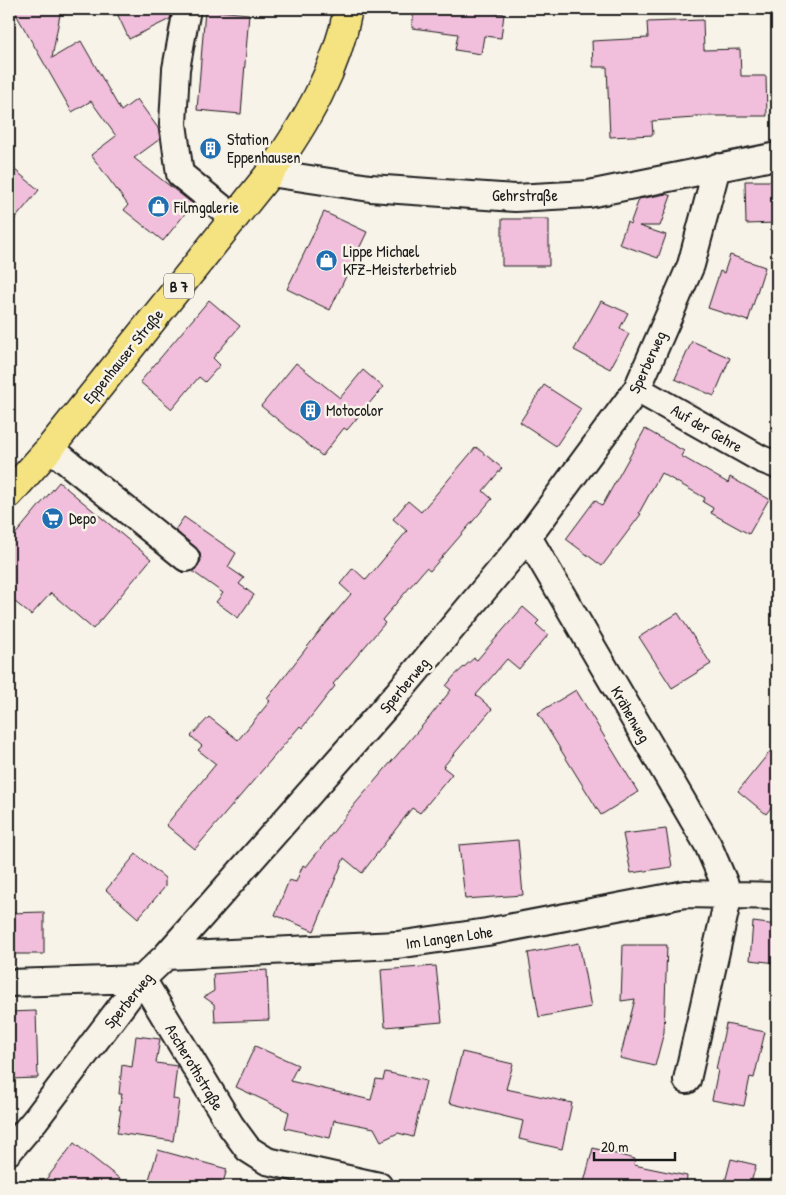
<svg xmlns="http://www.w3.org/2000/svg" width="786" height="1195" font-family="'Patrick Hand',sans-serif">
<rect width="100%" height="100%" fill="#f7f3e8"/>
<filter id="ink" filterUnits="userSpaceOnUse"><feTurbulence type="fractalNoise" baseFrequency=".02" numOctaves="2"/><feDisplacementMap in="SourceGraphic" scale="10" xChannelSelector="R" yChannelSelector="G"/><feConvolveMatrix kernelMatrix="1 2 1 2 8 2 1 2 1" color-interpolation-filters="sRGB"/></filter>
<g filter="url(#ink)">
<path fill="#f1bedb" stroke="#1c1c1c" d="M 13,9 L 61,9 L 52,58 L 81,41 L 121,111 L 137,99 L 158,128 L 160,139 L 134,158 L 193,204 L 163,241 L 124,210 L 128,205 L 91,155 L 116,136 L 91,101 L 72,112 Z
M 115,9 L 172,9 L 170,19 L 129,39 Z
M 414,9 L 459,9 L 504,14 L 501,38 L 484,36 L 481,54 L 455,50 L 458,34 L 412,28 Z
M 205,10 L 249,14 L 241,114 L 197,110 Z
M 703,20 L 704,50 L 740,49 L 741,76 L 766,76 L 767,116 L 694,116 L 694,118 L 652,121 L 653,135 L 610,137 L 607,67 L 593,67 L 592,41 L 648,38 L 647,22 Z
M 9,165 L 39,190 L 9,226 Z
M 745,181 L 777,181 L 777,223 L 746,224 Z
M 666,194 L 671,196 L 660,226 L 639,226 L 666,235 L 658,258 L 619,244 L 627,222 L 630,224 L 639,199 Z
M 324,212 L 367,232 L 330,310 L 287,289 Z
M 502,219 L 549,219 L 549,266 L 502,266 Z
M 730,255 L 765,267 L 748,321 L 708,308 L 720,271 L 724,273 Z
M 209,300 L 240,326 L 213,358 L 220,365 L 205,382 L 199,377 L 172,409 L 140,382 Z
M 601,301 L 628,313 L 620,328 L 629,334 L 610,369 L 574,350 Z
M 692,341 L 730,358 L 714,396 L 675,379 Z
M 296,363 L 340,398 L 363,370 L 383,387 L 347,430 L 344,428 L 322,456 L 261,406 Z
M 544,385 L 581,409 L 556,446 L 520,422 Z
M 645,429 L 684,451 L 681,456 L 728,483 L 730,477 L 769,499 L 749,534 L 711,513 L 713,508 L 703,502 L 705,498 L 661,473 L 639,513 L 641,514 L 602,566 L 566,539 L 595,500 L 602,506 Z
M 476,447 L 502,468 L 483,491 L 492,499 L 430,571 L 426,568 L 382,620 L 385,623 L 333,684 L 335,686 L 302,728 L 300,726 L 195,849 L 166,825 L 216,764 L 198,750 L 202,746 L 191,736 L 209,717 L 238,740 L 270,701 L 267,699 L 318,633 L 351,594 L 340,584 L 353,568 L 366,580 L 407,531 L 393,519 L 408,501 L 421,512 Z
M 59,482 L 151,559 L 93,629 L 51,593 L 31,615 L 9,597 L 9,542 Z
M 184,517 L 236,553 L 228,567 L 244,578 L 239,584 L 254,595 L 238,618 L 216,602 L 223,593 L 192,571 L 201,561 L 200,552 L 175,530 Z
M 523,607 L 539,621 L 536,624 L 548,635 L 519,669 L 507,659 L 476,695 L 492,709 L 443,767 L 452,774 L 420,813 L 412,808 L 362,873 L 344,858 L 314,931 L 275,915 L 289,880 L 296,882 L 303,865 L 306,867 L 355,804 L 428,719 L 451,690 L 446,686 L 454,676 L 474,658 L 477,660 Z
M 678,613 L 711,664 L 672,688 L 639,637 Z
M 576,690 L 638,792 L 601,815 L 538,713 Z
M 777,743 L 777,800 L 766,814 L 738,791 Z
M 666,829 L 672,867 L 631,873 L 623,834 Z
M 518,840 L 523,895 L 465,899 L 459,845 Z
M 136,854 L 165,878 L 165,887 L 138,918 L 106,890 Z
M 44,912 L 44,954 L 9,954 L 9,913 Z
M 753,922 L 777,925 L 777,963 L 750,960 Z
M 579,943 L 591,1007 L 539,1017 L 528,953 Z
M 623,945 L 667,945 L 664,1032 L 655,1066 L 620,1058 L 635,999 L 621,1001 Z
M 436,966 L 442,1022 L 385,1027 L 381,970 Z
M 267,970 L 269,1020 L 215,1022 L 214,1004 L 204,997 L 214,991 L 213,974 Z
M 36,1011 L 38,1078 L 9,1079 L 9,1012 Z
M 726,1024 L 765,1032 L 754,1078 L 750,1077 L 744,1106 L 712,1100 L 718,1070 L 716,1069 Z
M 136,1036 L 160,1039 L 156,1063 L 177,1066 L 173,1099 L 179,1100 L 173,1141 L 117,1133 L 121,1110 L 119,1110 L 122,1094 L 119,1094 L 122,1065 L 132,1067 Z
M 255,1046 L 298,1065 L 290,1081 L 371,1100 L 376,1079 L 383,1080 L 385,1072 L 426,1081 L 413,1137 L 398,1133 L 381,1141 L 374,1128 L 334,1120 L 330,1138 L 285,1128 L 289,1112 L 236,1087 Z
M 462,1052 L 513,1064 L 506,1089 L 572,1103 L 562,1149 L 519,1139 L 523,1121 L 449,1103 Z
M 74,1143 L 97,1161 L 129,1186 L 41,1186 Z
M 593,1148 L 635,1159 L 634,1165 L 687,1176 L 686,1186 L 583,1186 Z
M 158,1150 L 227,1169 L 222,1186 L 147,1186 Z
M 731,1159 L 756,1165 L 750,1186 L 724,1186 Z"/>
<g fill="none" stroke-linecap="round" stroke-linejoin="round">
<defs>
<path id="minor" d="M 187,9 L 176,69 L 173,124 L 180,174 L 234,218
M 270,173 L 370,188 L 515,198 L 589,194 L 777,156
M 637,389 L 761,459 L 777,465
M 50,448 L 186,558
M 528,537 L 708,845 L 729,894
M 166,956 L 397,945 L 487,932 L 685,894 L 777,896
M 142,979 L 231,1126 L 248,1149 L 267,1161 L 379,1186
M 9,983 L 142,979
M 687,1080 L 729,894
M 9,1151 L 36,1119 L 142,979 L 166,956 L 397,694 L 528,537 L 637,389 L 691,265 L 717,167"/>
<path id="major" d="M 9,494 L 50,448 L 270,173 C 306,123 337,70 348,9"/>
</defs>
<use href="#minor" stroke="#1c1c1c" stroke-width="30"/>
<use href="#major" stroke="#1c1c1c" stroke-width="31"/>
<use href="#minor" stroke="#f7f3e8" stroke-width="26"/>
<use href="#major" stroke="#f5e382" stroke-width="28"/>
</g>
</g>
<defs>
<symbol id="building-disc" viewBox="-11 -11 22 22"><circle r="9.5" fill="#1f6fb2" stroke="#f7f3e8"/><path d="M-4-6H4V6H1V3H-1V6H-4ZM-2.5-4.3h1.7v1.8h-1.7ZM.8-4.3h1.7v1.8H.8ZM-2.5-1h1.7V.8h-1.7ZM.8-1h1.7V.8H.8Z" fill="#fff"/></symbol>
<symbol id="shop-disc" viewBox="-11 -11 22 22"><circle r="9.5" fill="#1f6fb2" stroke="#f7f3e8"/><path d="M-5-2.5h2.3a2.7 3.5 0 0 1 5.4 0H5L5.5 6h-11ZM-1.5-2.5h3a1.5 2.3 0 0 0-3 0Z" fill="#fff"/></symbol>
<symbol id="supermarket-disc" viewBox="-11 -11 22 22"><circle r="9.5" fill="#1f6fb2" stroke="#f7f3e8"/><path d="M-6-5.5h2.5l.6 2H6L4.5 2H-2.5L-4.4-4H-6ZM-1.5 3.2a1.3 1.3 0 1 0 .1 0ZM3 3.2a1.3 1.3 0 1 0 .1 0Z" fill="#fff"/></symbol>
</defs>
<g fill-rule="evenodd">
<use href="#building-disc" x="198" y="136" width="25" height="25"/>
<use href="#shop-disc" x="146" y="194" width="25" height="25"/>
<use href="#shop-disc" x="314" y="248" width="25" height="25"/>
<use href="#building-disc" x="298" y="398" width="25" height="25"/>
<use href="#supermarket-disc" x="40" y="506" width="25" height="25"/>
</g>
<g text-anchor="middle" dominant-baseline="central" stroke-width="5" stroke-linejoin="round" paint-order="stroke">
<rect fill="#f7f3e8" stroke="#5e5c59" stroke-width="1" x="164" y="273.5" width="30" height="25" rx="4"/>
<g font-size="15" font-weight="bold" fill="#1c1c1c">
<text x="179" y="286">B 7</text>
</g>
<g font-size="16" fill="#1c1c1c" stroke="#f7f3e8" text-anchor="start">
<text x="227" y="139">Station<tspan x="227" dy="18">Eppenhausen</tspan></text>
<text x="174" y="207">Filmgalerie</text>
<text x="343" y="251">Lippe Michael<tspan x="343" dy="18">KFZ-Meisterbetrieb</tspan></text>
<text x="326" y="410">Motocolor</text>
<text x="69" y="518">Depo</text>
</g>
<g font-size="16" fill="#1c1c1c" stroke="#f7f3e8">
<text x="525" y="195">Gehrstraße</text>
<text transform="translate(123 356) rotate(-51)">Eppenhauser Straße</text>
<text transform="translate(647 362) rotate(-65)">Sperberweg</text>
<text transform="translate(707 428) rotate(30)">Auf der Gehre</text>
<text transform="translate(404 685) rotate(-50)">Sperberweg</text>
<text transform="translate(631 714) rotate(60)">Krähenweg</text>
<text transform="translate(449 937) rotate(-8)">Im Langen Lohe</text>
<text transform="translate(128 1000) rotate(-51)">Sperberweg</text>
<text transform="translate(195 1067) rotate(59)">Ascherothstraße</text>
</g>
</g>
<rect width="786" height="1195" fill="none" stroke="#f7f3e8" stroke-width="30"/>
<rect x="15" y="15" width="756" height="1165" fill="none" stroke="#1c1c1c" stroke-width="2" filter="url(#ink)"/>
<path d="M594 1152v8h81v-8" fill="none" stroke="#1c1c1c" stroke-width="2.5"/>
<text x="601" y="1152" font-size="15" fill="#1c1c1c" stroke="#f7f3e8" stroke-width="4" paint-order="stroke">20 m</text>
</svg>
